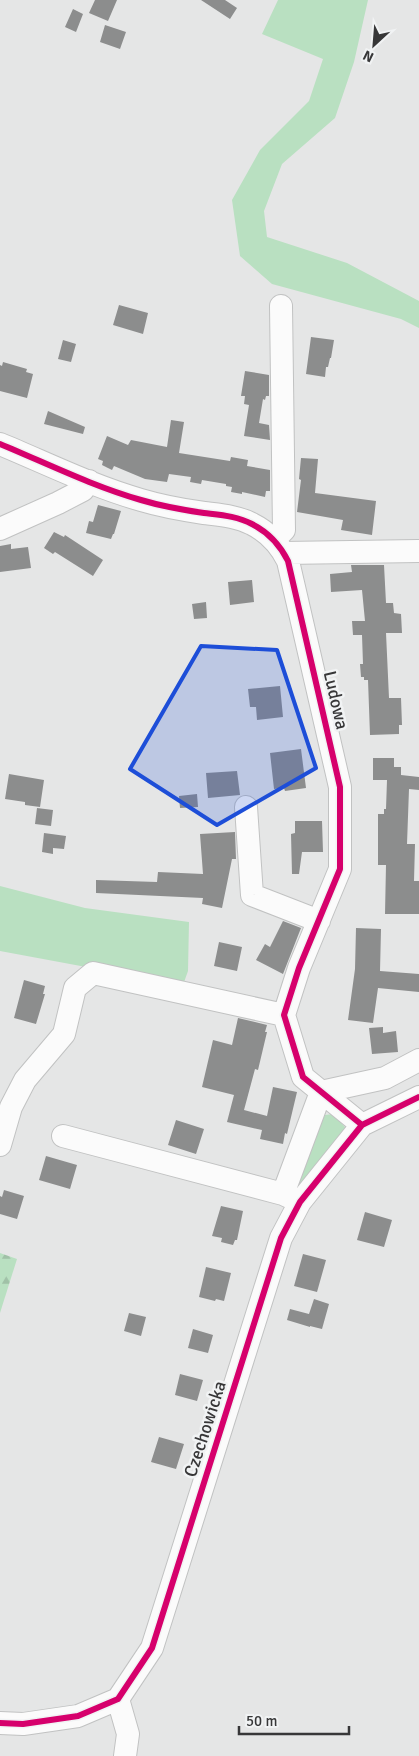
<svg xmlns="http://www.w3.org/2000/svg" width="419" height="1756" font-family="Signika,sans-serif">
<defs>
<pattern id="forest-firs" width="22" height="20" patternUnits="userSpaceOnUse" patternTransform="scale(1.25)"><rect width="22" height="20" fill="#b9e0c1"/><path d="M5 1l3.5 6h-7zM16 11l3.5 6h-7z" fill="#a0c1a7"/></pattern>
</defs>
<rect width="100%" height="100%" fill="#e5e6e6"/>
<path fill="#b9e0c1" d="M 278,0 L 368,0 L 354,62 L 335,118 L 282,164 L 264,211 L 267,237 L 347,263 L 419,301 L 419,328 L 401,319 L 272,284 L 240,256 L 232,200 L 260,150 L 309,101 L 323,59 L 262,34 Z
M 0,886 L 85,908 L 189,922 L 188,971 L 183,985 L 0,951 Z
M 333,1114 L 345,1127 L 345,1139 L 296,1196 L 296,1181 L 325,1115 Z"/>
<path fill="url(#forest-firs)" d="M 0,1253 L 17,1259 L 0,1313 Z"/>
<path fill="#8c8d8d" d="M 95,0 L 117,0 L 108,21 L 89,13 Z
M 201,0 L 225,0 L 237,8 L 230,19 Z
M 73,9 L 83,14 L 76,32 L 65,27 Z
M 105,25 L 126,32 L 120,49 L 100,42 Z
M 119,305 L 148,313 L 143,334 L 113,325 Z
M 311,337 L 334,340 L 331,358 L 330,358 L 328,367 L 326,367 L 325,377 L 306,374 Z
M 63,340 L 76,344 L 71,362 L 58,359 Z
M 3,362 L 27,369 L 26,372 L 33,374 L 27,398 L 0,391 L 0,365 L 2,366 Z
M 245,371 L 269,375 L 269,396 L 266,396 L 265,400 L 263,399 L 259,423 L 269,425 L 270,440 L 244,436 L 249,405 L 244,404 L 245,396 L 241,396 Z
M 48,411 L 85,427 L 83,434 L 44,424 Z
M 171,420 L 184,422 L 179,453 L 230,461 L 231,457 L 248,460 L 247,466 L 270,470 L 270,491 L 266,491 L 265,497 L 242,492 L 242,494 L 231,492 L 232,487 L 226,486 L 226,484 L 202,480 L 201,484 L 190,482 L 191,477 L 169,474 L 167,482 L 145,479 L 114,466 L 112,470 L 102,465 L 103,461 L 98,459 L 107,436 L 128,445 L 131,440 L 167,447 Z
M 301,458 L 318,459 L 315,493 L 376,501 L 372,535 L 341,530 L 343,520 L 297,512 L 301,480 L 299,479 Z
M 98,505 L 121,511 L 114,534 L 113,534 L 111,539 L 86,533 L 89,521 L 93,522 Z
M 54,532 L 64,537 L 65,535 L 103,560 L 93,576 L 55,552 L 53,554 L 44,548 Z
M 11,544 L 11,549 L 28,547 L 31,568 L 0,572 L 0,546 Z
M 351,565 L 384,565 L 386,603 L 393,603 L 394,613 L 401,614 L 402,633 L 386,633 L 389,698 L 401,698 L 402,725 L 399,725 L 399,734 L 370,735 L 368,680 L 364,680 L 364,677 L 361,677 L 360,664 L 363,664 L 362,635 L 353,635 L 352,621 L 365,621 L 362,590 L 331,592 L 330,574 L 352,572 Z
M 252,580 L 254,602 L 230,605 L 228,582 Z
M 206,602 L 207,618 L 194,619 L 192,604 Z
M 280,686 L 283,717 L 257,720 L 256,707 L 250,707 L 248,689 Z
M 301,749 L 306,788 L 285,791 L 284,788 L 274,789 L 270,753 Z
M 373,758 L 394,758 L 394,767 L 401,767 L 401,775 L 419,777 L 419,790 L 409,789 L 407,844 L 415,844 L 414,881 L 419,881 L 419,914 L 385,914 L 386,865 L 378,865 L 378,814 L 384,814 L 384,809 L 386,809 L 387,780 L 373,780 Z
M 237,771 L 240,795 L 208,798 L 206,773 Z
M 9,774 L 44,780 L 40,807 L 25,805 L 25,802 L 5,799 Z
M 197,794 L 198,807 L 180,808 L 179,796 Z
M 37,808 L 53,810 L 51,826 L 35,824 Z
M 295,821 L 322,821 L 323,852 L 302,852 L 299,874 L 292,874 L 291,834 L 295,833 Z
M 235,832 L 236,859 L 232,859 L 222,908 L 202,904 L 203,898 L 96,893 L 96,880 L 157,882 L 158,872 L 203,874 L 200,834 Z
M 44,833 L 66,836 L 64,849 L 53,848 L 53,854 L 42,852 Z
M 283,921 L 301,928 L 283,974 L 256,960 L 265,944 L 270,947 Z
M 356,928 L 381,929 L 380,971 L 419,974 L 419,992 L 378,988 L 373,1023 L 348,1020 L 355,969 Z
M 219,942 L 242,947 L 237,971 L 214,966 Z
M 24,980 L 45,986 L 43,994 L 45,994 L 36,1024 L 14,1018 Z
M 238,1018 L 267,1025 L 265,1032 L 267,1032 L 258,1070 L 255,1069 L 244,1110 L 267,1116 L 273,1087 L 297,1092 L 287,1134 L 285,1133 L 283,1144 L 260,1139 L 262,1130 L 227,1122 L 234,1095 L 202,1087 L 213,1040 L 232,1045 Z
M 383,1027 L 383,1033 L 396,1031 L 398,1052 L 372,1054 L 369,1028 Z
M 176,1120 L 204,1129 L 196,1154 L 168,1145 Z
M 46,1156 L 77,1165 L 70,1189 L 39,1180 Z
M 4,1190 L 24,1196 L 17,1219 L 0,1214 L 0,1196 L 2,1197 Z
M 221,1206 L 243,1211 L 237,1240 L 235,1240 L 233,1245 L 221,1242 L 222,1238 L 212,1236 Z
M 365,1212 L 392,1220 L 384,1247 L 357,1240 Z
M 303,1254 L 326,1260 L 317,1292 L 294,1286 Z
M 206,1267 L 231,1273 L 224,1301 L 216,1299 L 215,1301 L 199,1297 Z
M 314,1299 L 329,1304 L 322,1329 L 310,1326 L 310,1327 L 287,1320 L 290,1309 L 309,1314 Z
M 129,1313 L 146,1317 L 141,1336 L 124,1331 Z
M 193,1329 L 213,1335 L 208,1353 L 188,1348 Z
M 180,1374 L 203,1380 L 197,1401 L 175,1395 Z
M 159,1437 L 184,1444 L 176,1469 L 151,1462 Z"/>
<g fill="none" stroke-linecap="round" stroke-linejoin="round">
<defs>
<path id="minor" d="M 0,444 C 46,463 92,486 141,500 C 161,506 183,510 204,513 C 220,515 237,516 252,524 C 268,532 280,545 288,561 L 340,787 L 340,869 L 299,968 L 284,1015 L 303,1077 L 362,1125
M 0,529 L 58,503 L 83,490 L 89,481
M 274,540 L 284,530 L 281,306
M 284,553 L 419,551
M 246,807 L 252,895 L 319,921
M 63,1136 L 283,1194
M 0,1145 L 11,1107 L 25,1080 L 64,1034 L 75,988 L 93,973 L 284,1015
M 300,1202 L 283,1194 L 321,1092 L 385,1078 L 419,1060
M 118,1699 L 128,1734 L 125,1756
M 0,1723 L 23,1724 L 78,1716 L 118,1699 L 152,1648 L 281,1238 L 300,1202 L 362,1125 L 419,1097"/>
</defs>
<use href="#minor" stroke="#c1c2c2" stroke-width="24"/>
<use href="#minor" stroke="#fbfbfb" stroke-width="22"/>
<defs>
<path id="cycleway" d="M 0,444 C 46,463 92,486 141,500 C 161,506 183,510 204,513 C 220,515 237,516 252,524 C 268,532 280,545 288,561 L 340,787 L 340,869 L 299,968 L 284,1015 L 303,1077 L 362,1125
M 0,1723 L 23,1724 L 78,1716 L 118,1699 L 152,1648 L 281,1238 L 300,1202 L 362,1125 L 419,1097"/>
</defs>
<use href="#cycleway" stroke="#f1f3f4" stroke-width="9"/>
<use href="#cycleway" stroke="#d6006c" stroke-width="6"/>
</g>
<path fill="#1d4ed8" fill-opacity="0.2" stroke="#1d4ed8" stroke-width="4" stroke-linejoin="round" d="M 201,646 L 277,650 L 316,768 L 217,825 L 130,769 Z"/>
<g text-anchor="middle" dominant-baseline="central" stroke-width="5" stroke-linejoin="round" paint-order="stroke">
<g font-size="18" fill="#373738" stroke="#f1f3f4">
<text transform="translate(336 700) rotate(77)">Ludowa</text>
<text transform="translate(205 1429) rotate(-72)">Czechowicka</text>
</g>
</g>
<g transform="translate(374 45) rotate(206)" stroke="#f1f3f4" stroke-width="4" paint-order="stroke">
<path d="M0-4L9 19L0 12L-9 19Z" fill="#373738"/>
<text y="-8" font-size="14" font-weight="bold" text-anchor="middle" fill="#373738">N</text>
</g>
<path d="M239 1726v8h110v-8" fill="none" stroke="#373738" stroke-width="2.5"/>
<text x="246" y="1726" font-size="15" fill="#373738" stroke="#f1f3f4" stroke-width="4" paint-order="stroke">50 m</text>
</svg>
